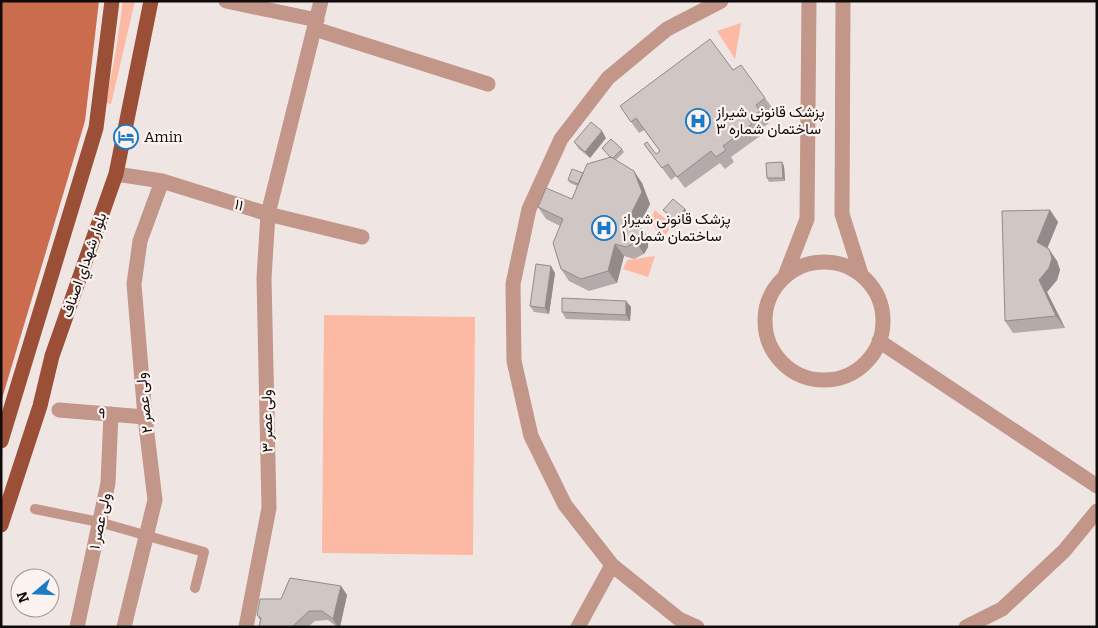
<svg xmlns="http://www.w3.org/2000/svg" width="1098" height="628" font-family="Bitter,Vazirmatn,serif">
<rect width="100%" height="100%" fill="#efe6e3"/>
<path fill="#fcb9a3" d="M 123,1 L 135,1 L 111,104 L 106,103 L 116,50 Z
M 741,23 L 735,59 L 717,31 Z
M 655,210 L 672,225 L 661,242 L 651,219 Z
M 655,256 L 648,277 L 623,269 L 627,260 Z
M 324,315 L 475,317 L 473,555 L 322,553 Z"/>
<path fill="#ca6c4d" d="M 1,1 L 99,1 L 85,121 L 1,402 Z"/>
<g fill="none" stroke-linecap="round" stroke-linejoin="round">
<path stroke="#c29688" stroke-width="10" d="M 35,509 L 99,522 L 204,552 L 195,588"/>
<path stroke="#c29688" stroke-width="15" d="M 226,1 L 317,20
M 843,1 L 842,214 L 861,274
M 315,29 L 488,84
M 116,174 L 162,181 L 268,214 L 362,237
M765 321a59 59 0 1 1 118 0a59 59 0 1 1-118 0Z
M 785,276 L 807,219 L 809,1
M 879,341 L 1097,486
M 59,410 L 145,417
M 77,627 L 108,483 L 111,414
M 124,627 L 155,500 L 145,417 L 134,284 L 140,241 L 162,181
M 246,627 L 269,508 L 264,278 L 268,214 L 321,1
M 578,627 L 612,565
M 697,627 L 679,619 L 612,565 L 565,505 L 531,436 L 514,361 L 513,284 L 529,209 L 561,139 L 608,78 L 667,29 L 721,1
M 966,627 L 1002,609 L 1064,551 L 1097,511"/>
<path stroke="#9b4f36" stroke-width="15" d="M 1,441 L 96,128 L 112,1
M 1,525 L 40,406 L 52,356 L 116,174 L 151,1"/>
</g>
<path fill="#b3aba9" d="M 733,70 L 765,98 L 774,110 L 764,117 L 769,123 L 757,132 L 760,136 L 731,157 L 734,162 L 725,169 L 720,163 L 685,188 L 676,176 L 671,180 L 644,144 L 656,154 L 660,151 L 644,130 L 639,133 L 620,106 Z
M 606,138 L 590,158 L 579,149 L 574,142 Z
M 602,148 L 622,149 L 624,152 L 616,160 L 642,183 L 650,204 L 639,225 L 648,238 L 648,247 L 644,254 L 634,259 L 624,256 L 617,283 L 589,291 L 569,281 L 561,269 L 560,226 L 546,219 L 538,207 L 572,199 L 577,186 L 570,183 L 568,180 L 583,173 L 610,157 Z
M 784,166 L 785,181 L 769,182 L 767,178 Z
M 685,209 L 687,212 L 677,224 L 663,210 Z
M 1050,210 L 1058,222 L 1047,248 L 1057,261 L 1060,270 L 1057,280 L 1047,292 L 1065,328 L 1013,333 L 1005,321 Z
M 555,273 L 549,314 L 534,312 L 530,306 Z
M 626,301 L 631,307 L 630,321 L 566,319 L 562,312 Z
M 341,586 L 347,595 L 340,627 L 337,627 L 328,620 L 315,621 L 308,627 L 259,627 L 260,620 L 257,615 L 281,599 Z"/>
<path fill="#928b89" d="M 602,131 L 606,138 L 590,158 L 585,152 Z
M 782,162 L 784,166 L 785,181 L 783,178 Z
M 634,171 L 642,183 L 650,204 L 639,226 L 631,214 Z
M 685,209 L 687,212 L 677,224 L 675,220 Z
M 1050,210 L 1058,222 L 1045,254 L 1037,242 Z
M 640,226 L 648,238 L 648,247 L 644,254 L 636,242 Z
M 615,244 L 624,256 L 617,283 L 608,271 Z
M 1049,249 L 1057,261 L 1060,270 L 1057,280 L 1047,292 L 1065,328 L 1056,316 L 1039,280 Z
M 551,266 L 555,273 L 549,314 L 545,308 Z
M 626,301 L 631,307 L 630,321 L 626,315 Z
M 341,586 L 347,595 L 340,627 L 338,627 L 333,619 Z"/>
<path fill="#d0c7c4" stroke="#928b89" d="M 710,39 L 733,70 L 741,65 L 765,98 L 756,105 L 760,111 L 749,120 L 752,124 L 723,146 L 726,150 L 716,157 L 711,151 L 677,177 L 668,164 L 662,168 L 644,144 L 647,142 L 656,154 L 660,151 L 636,118 L 631,122 L 620,106 Z
M 591,122 L 602,131 L 585,152 L 574,142 Z
M 611,139 L 622,149 L 613,158 L 610,157 L 602,148 Z
M 611,157 L 634,171 L 642,192 L 631,214 L 640,226 L 640,235 L 636,242 L 626,247 L 615,244 L 608,271 L 581,279 L 561,269 L 553,243 L 563,219 L 538,207 L 546,188 L 572,199 L 587,164 Z
M 782,162 L 783,178 L 767,178 L 766,163 Z
M 572,169 L 583,173 L 578,184 L 568,180 Z
M 673,199 L 685,209 L 675,220 L 663,210 Z
M 1050,210 L 1037,242 L 1049,249 L 1052,258 L 1049,268 L 1039,280 L 1056,316 L 1005,321 L 1002,211 Z
M 536,264 L 551,266 L 545,308 L 530,306 Z
M 562,298 L 626,301 L 626,315 L 562,312 Z
M 290,578 L 341,586 L 333,619 L 322,611 L 309,611 L 292,627 L 259,627 L 261,618 L 257,615 L 260,599 L 281,599 Z"/>
<defs>
<symbol id="hospital-ring" viewBox="-11 -11 22 22"><circle r="9.5" fill="#fcf3f0" stroke="#1b79c6" stroke-width="1.5"/><path d="M-5-5h3v3.5h4V-5h3V5h-3V1.5h-4V5h-3Z" fill="#1b79c6"/></symbol>
<symbol id="hotel-ring" viewBox="-11 -11 22 22"><circle r="9.5" fill="#fcf3f0" stroke="#1b79c6" stroke-width="1.5"/><path d="M-6-4.5h1.5V1H6V5H4.5V3h-9V5H-6ZM-4 0a1.8 1.8 0 1 1 3.6 0ZM.5 0V-2.5h3Q6-2.5 6 0Z" fill="#1b79c6"/></symbol>
</defs>
<g fill-rule="evenodd">
<use href="#hospital-ring" x="684" y="107" width="28" height="28"/>
<use href="#hotel-ring" x="112" y="123" width="28" height="28"/>
<use href="#hospital-ring" x="590" y="214" width="28" height="28"/>
</g>
<g text-anchor="middle" dominant-baseline="central" stroke-width="4.5" stroke-linejoin="round" paint-order="stroke">
<g font-size="15" fill="#0f0c0b" stroke="#fcf3f0" text-anchor="start">
<text x="716" y="112">پزشک قانونی شیراز<tspan x="716" dy="17">ساختمان شماره ٣</tspan></text>
<text x="144" y="137">Amin</text>
<text x="622" y="219">پزشک قانونی شیراز<tspan x="622" dy="17">ساختمان شماره ۱</tspan></text>
</g>
<g font-size="15" fill="#0f0c0b" stroke="#fcf3f0">
<text transform="translate(239 205) rotate(17)">۱۱</text>
<text transform="translate(84 265) rotate(-71)">بلوار شهداي اصناف</text>
<text transform="translate(144 403) rotate(-96)">ولی عصر ۲</text>
<text transform="translate(102 413) rotate(5)">۹</text>
<text transform="translate(267 421) rotate(-91)">ولی عصر ۳</text>
<text transform="translate(100 521) rotate(-78)">ولی عصر ۱</text>
</g>
</g>
<rect width="1098" height="628" fill="none" stroke="#0f0c0b" stroke-width="5"/>
<g transform="translate(35 593) rotate(251)"><circle r="24" fill="#fcf3f0" stroke="#9d9794"/>
<path d="M0-4L9 19L0 12L-9 19Z" fill="#1b79c6"/>
<text y="-8" font-size="14" font-weight="bold" text-anchor="middle" fill="#0f0c0b">N</text>
</g>
</svg>
